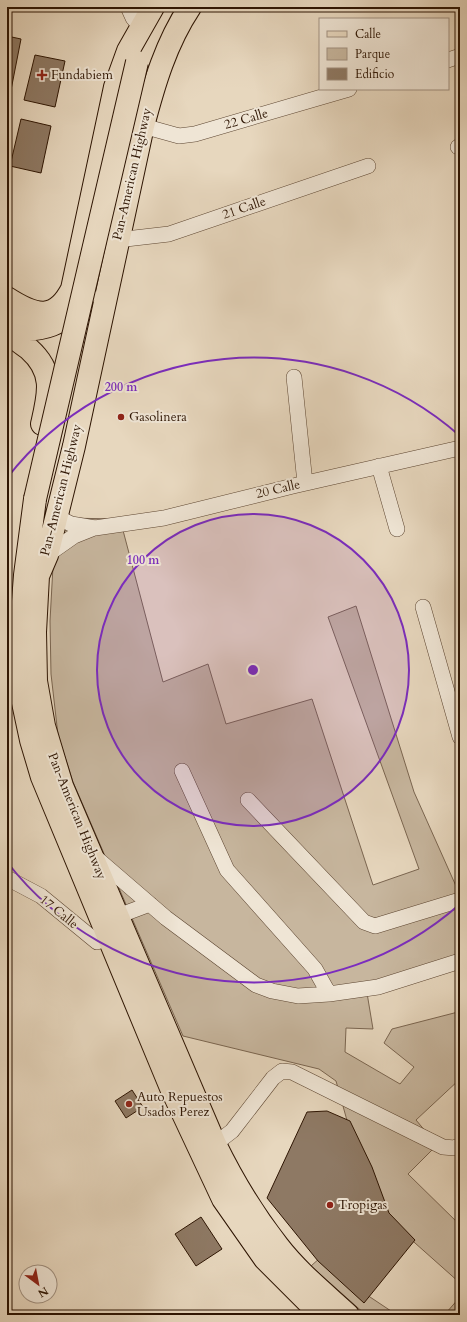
<svg xmlns="http://www.w3.org/2000/svg" width="467" height="1322" font-family="Cardo,serif">
<rect width="100%" height="100%" fill="#e7d7be"/>
<filter id="stains"><feTurbulence type="fractalNoise" baseFrequency=".005" numOctaves="4"/><feColorMatrix values="0 0 0 0 .2 0 0 0 0 .09 0 0 0 0 .02 0 0 0 .5 -.17"/></filter>
<radialGradient id="worn" r=".72"><stop offset=".6" stop-color="#630" stop-opacity="0"/><stop offset="1" stop-color="#630" stop-opacity=".3"/></radialGradient>
<path fill="#c7b69e" stroke="#7a6550" d="M 63,518 L 120,519 L 163,682 L 208,664 L 226,724 L 312,699 L 373,885 L 419,869 L 328,617 L 356,606 L 414,792 L 460,895 L 460,966 L 367,993 L 373,1029 L 346,1028 L 345,1052 L 400,1084 L 414,1067 L 384,1043 L 392,1029 L 458,1012 L 460,1017 L 460,1079 L 416,1120 L 437,1145 L 408,1174 L 460,1225 L 460,1283 L 370,1203 L 336,1081 L 319,1069 L 183,1036 L 73,782 L 58,735 L 51,674 L 50,621 L 53,566 Z
M 321,1257 L 352,1285 L 397,1315 L 366,1315 L 311,1266 Z
M 460,1297 L 460,1315 L 448,1315 L 446,1313 Z"/>
<path fill="#8e7964" stroke="#2d1402" d="M 7,36 L 21,39 L 11,90 L 7,89 Z
M 35,55 L 65,61 L 55,107 L 24,100 Z
M 21,119 L 51,126 L 41,173 L 10,166 Z
M 132,1090 L 143,1107 L 126,1118 L 115,1101 Z
M 327,1111 L 350,1121 L 372,1167 L 389,1213 L 415,1240 L 364,1303 L 318,1261 L 267,1198 L 307,1112 Z
M 201,1217 L 222,1249 L 196,1266 L 175,1234 Z"/>
<g fill="none" stroke-linecap="round" stroke-linejoin="round">
<defs>
<path id="minor" d="M 128,7 L 133,18 L 141,27
M 448,60 L 460,56
M 143,126 L 179,136 L 195,134 L 349,89
M 458,147 L 460,146
M 117,240 L 169,234 L 368,166
M 294,377 L 305,483
M 379,466 L 397,529
M 57,517 L 71,524 L 95,528 L 164,518 L 293,486 L 460,448
M 47,555 L 74,536 L 94,528
M 423,607 L 460,737
M 182,771 L 227,870 L 315,969 L 329,994
M 248,800 L 364,922 L 375,926 L 460,900
M 94,856 L 166,918 L 256,985 L 272,991 L 298,996 L 329,994 L 378,987 L 460,961
M 7,878 L 41,896 L 97,942 L 109,938
M 118,916 L 150,904
M 215,1144 L 232,1131 L 273,1078 L 282,1071 L 292,1072 L 443,1147 L 455,1148 L 460,1145"/>
<path id="major" d="M 7,312 L 9,313"/>
<path id="highway" d="M 190,7 C 166,43 154,84 143,126 L 74,446 L 47,555 L 38,576 L 35,632 L 36,681 L 44,726 L 62,786 L 215,1144 C 233,1181 253,1214 278,1246 C 298,1272 324,1293 348,1315
M 7,298 C 35,316 55,322 72,289 L 115,87 L 128,51 L 153,7
M 7,325 C 36,336 72,324 85,294
M 7,331 C 13,338 21,343 29,349 C 55,372 49,394 42,424
M 35,499 L 25,575 L 18,667 L 19,684 L 31,740 L 42,777 L 171,1088 L 223,1199 L 265,1259 L 321,1315"/>
</defs>
<use href="#minor" stroke="#5c4531" stroke-width="16"/>
<use href="#major" stroke="#2d1402" stroke-width="22"/>
<use href="#highway" stroke="#2d1402" stroke-width="24"/>
<use href="#minor" stroke="#efe5d5" stroke-width="15"/>
<use href="#major" stroke="#e7d7be" stroke-width="20"/>
<use href="#highway" stroke="#e7d7be" stroke-width="22"/>
<defs>
<path id="highway-bridge" d="M 35,499 L 137,62"/>
</defs>
<use href="#highway-bridge" stroke="#2d1402" stroke-width="24" stroke-linecap="butt"/>
<use href="#highway-bridge" stroke="#e7d7be" stroke-width="22"/>
</g>
<circle cx="253" cy="670" r="156" fill="#7b2cbf" fill-opacity=".12"/>
<g fill="none" stroke="#7b2cbf" stroke-width="2">
<circle cx="253" cy="670" r="156"/>
<path d="M460 904A312 312 0 0 1 7 862M7 478A312 312 0 0 1 460 436"/>
</g>
<g fill="#8f2418" stroke="#efe5d5" stroke-width="1.5">
<path d="M40 69h4v4h4v4h-4v4h-4v-4h-4v-4h4z"/>
<circle cx="121" cy="417" r="4"/>
<circle cx="129" cy="1104" r="4"/>
<circle cx="330" cy="1205" r="4"/>
</g>
<g text-anchor="middle" dominant-baseline="central" stroke-width="4" stroke-linejoin="round" paint-order="stroke">
<g font-size="13" fill="#2d1402" stroke="#efe5d5" text-anchor="start">
<text x="51" y="75">Fundabiem</text>
<text x="129" y="417">Gasolinera</text>
<text x="137" y="1097">Auto Repuestos<tspan x="137" dy="15">Usados Perez</tspan></text>
<text x="338" y="1205">Tropigas</text>
</g>
<g font-size="13" fill="#2d1402" stroke="#efe5d5">
<text transform="translate(246 119) rotate(-16)">22 Calle</text>
<text transform="translate(132 174) rotate(-77)">Pan-American Highway</text>
<text transform="translate(244 208) rotate(-19)">21 Calle</text>
<text transform="translate(278 489) rotate(-13)">20 Calle</text>
<text transform="translate(61 490) rotate(-76)">Pan-American Highway</text>
<text transform="translate(77 816) rotate(68)">Pan-American Highway</text>
<text transform="translate(59 912) rotate(39)">17 Calle</text>
</g>
</g>
<circle cx="253" cy="670" r="6" fill="#7b2cbf" stroke="#efe5d5" stroke-width="2"/>
<g font-size="12" text-anchor="middle" font-weight="bold" fill="#7b2cbf" stroke="#efe5d5" stroke-width="4" stroke-linejoin="round" paint-order="stroke">
<text x="121" y="391">200 m</text>
<text x="143" y="564">100 m</text>
</g>
<rect width="467" height="1322" fill="none" stroke="#e7d7be" stroke-width="24"/>
<rect x="8" y="8" width="451" height="1306" fill="none" stroke="#2d1402" stroke-width="2"/>
<rect x="12" y="12" width="443" height="1298" fill="none" stroke="#2d1402"/>
<rect x="319" y="18" width="130" height="72" fill="#efe5d5" stroke="#a19181"/>
<rect x="327" y="31" width="20" height="6" fill="#e7d7be" stroke="#a19181"/>
<text x="355" y="38" font-size="12" fill="#2d1402">Calle</text>
<rect x="327" y="48" width="20" height="12" fill="#c7b69e" stroke="#a19181"/>
<text x="355" y="58" font-size="12" fill="#2d1402">Parque</text>
<rect x="327" y="68" width="20" height="12" fill="#8e7964" stroke="#a19181"/>
<text x="355" y="78" font-size="12" fill="#2d1402">Edificio</text>
<g transform="translate(38 1284) rotate(148)"><circle r="19" fill="#efe5d5" stroke="#a19181"/>
<path d="M0-3L7 15L0 10L-7 15Z" fill="#8f2418"/>
<text y="-6" font-size="11" font-weight="bold" text-anchor="middle" fill="#2d1402">N</text>
</g>
<rect width="100%" height="100%" filter="url(#stains)"/>
<rect width="100%" height="100%" fill="url(#worn)"/>
</svg>
